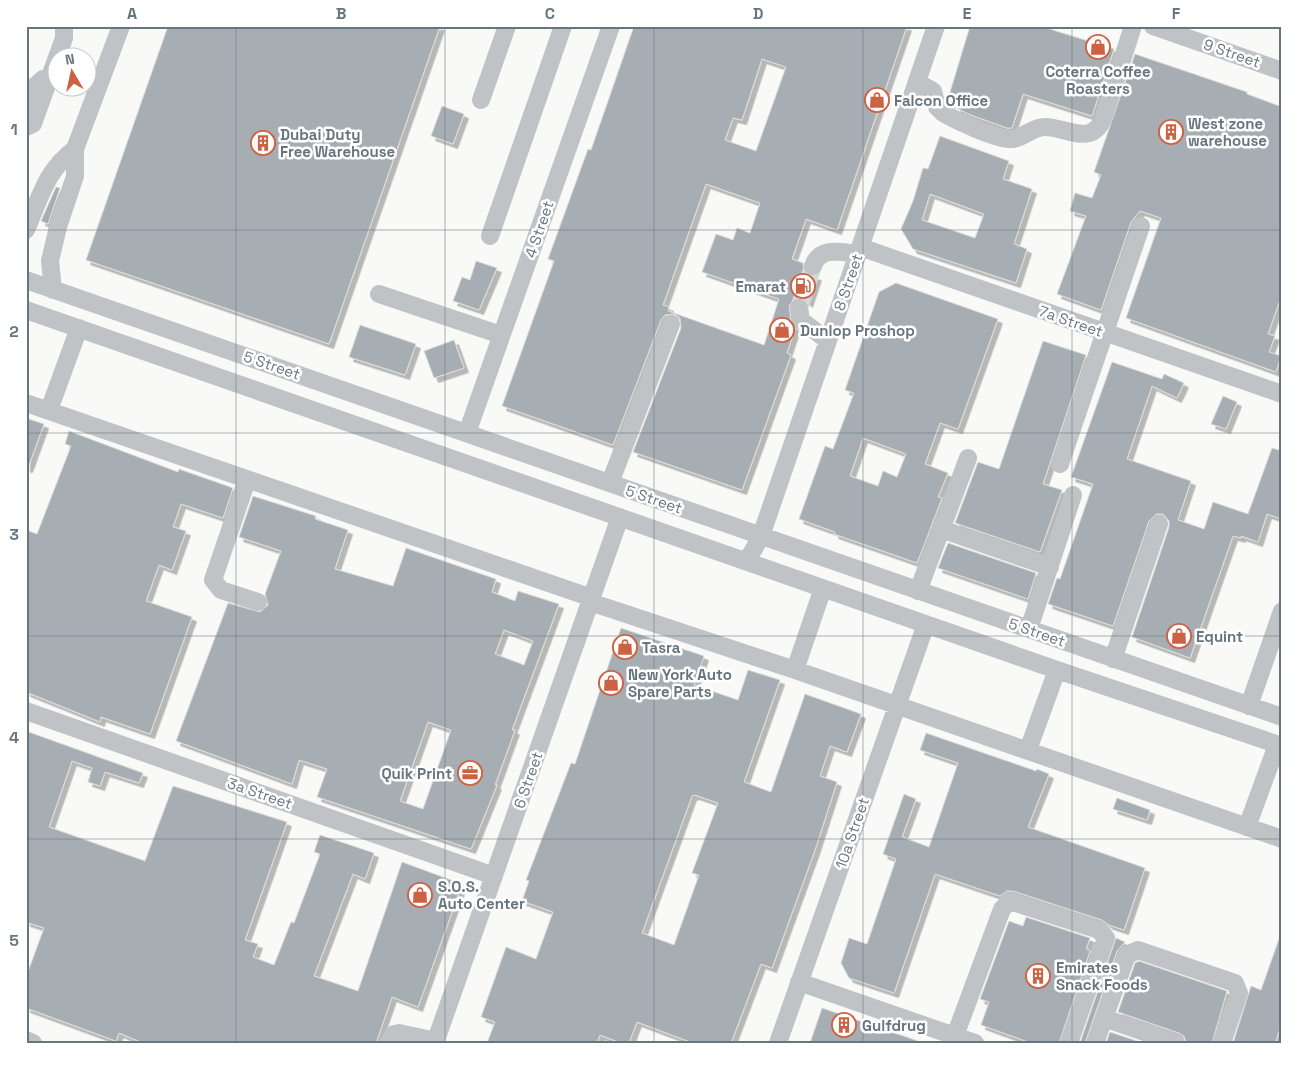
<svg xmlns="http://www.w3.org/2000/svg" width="1308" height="1069" font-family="'Space Grotesk',sans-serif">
<defs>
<filter id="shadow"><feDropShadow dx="4.5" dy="4.5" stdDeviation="0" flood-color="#0004"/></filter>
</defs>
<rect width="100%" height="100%" fill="#f9f9f7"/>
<path fill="#a7aeb3" stroke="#dbdbd9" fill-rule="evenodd" filter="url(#shadow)" d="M 168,26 L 440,26 L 329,344 L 86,260 Z
M 634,26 L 907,26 L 837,230 L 806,219 L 792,259 L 803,263 L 804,271 L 808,275 L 817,276 L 808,303 L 803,298 L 798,298 L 789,305 L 791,322 L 795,329 L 787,353 L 791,355 L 742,490 L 633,452 L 681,328 L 680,318 L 674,314 L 665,315 L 661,320 L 613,445 L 502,406 L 554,261 L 548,259 L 588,149 L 591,150 ZM 762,59 L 786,67 L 756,151 L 725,140 L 733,118 L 742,120 ZM 706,184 L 760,203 L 750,233 L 737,228 L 733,240 L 716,234 L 702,272 L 779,299 L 764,345 L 668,311 L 669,307 L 663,305 Z
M 970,26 L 1040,26 L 1114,49 L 1092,116 L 1023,94 L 1012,128 L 1007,128 L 971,115 L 956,108 L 957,105 L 947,102 Z
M 1135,54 L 1247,92 L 1247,94 L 1282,107 L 1282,294 L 1268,334 L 1275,336 L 1269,352 L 1281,356 L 1276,372 L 1126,318 L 1161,218 L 1140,211 L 1131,222 L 1101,310 L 1057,294 L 1086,216 L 1070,211 L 1075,193 L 1092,198 L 1101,175 L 1094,172 Z
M 442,106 L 464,114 L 453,144 L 431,136 Z
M 940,136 L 1009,161 L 1003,179 L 1032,189 L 1014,244 L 1027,249 L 1016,283 L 913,249 L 901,229 L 913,201 L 923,168 L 928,169 ZM 930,194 L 984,214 L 975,238 L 922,220 Z
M 56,187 L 60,188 L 48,224 L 41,221 Z
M 476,261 L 497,268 L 479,310 L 453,301 L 462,277 L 470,280 Z
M 896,283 L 998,319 L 958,429 L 940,423 L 925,464 L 948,473 L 938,497 L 942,498 L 917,563 L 834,534 L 835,532 L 799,519 L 825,446 L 833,449 L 854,393 L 845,390 L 879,292 ZM 863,438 L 906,454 L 897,477 L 883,471 L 878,486 L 850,476 Z
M 360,325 L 416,344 L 405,375 L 349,357 Z
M 454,340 L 464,368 L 434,378 L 424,351 Z
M 1043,341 L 1086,355 L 1043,484 L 1062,490 L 1040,552 L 955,523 L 978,462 L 999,469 Z
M 1112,362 L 1162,379 L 1164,374 L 1184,383 L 1177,398 L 1152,386 L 1127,459 L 1191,481 L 1178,520 L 1204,529 L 1213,502 L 1248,514 L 1272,448 L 1282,451 L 1282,519 L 1267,514 L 1258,542 L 1241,536 L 1241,538 L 1233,536 L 1190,658 L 1132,637 L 1169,527 L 1169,521 L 1163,514 L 1156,514 L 1149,521 L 1113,626 L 1048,604 L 1057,578 L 1060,579 L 1093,484 L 1071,477 Z
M 1223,396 L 1237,402 L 1226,429 L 1211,424 Z
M 26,418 L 44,424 L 28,468 L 26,468 Z
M 69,431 L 178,472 L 179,469 L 233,488 L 223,518 L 181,504 L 173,527 L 186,531 L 172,570 L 159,565 L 146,601 L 192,617 L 150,734 L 101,717 L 100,722 L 26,692 L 26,530 L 37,534 L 71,446 L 65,444 Z
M 253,496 L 316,516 L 315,519 L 348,530 L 335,569 L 393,586 L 406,548 L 496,579 L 492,592 L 515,601 L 518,591 L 559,604 L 512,730 L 515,730 L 495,785 L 497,785 L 471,849 L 317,797 L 327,769 L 299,760 L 292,784 L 176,741 L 228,603 L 260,612 L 268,605 L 265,594 L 281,551 L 239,537 ZM 504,630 L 533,641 L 524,665 L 495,654 ZM 428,722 L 451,730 L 423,809 L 400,801 Z
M 948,543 L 1036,573 L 1028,599 L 938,568 Z
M 621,628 L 704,656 L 694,685 L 738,700 L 748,670 L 780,680 L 744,782 L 771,792 L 805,694 L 861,714 L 847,752 L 830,746 L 820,776 L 837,782 L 815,850 L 772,968 L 761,964 L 731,1043 L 693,1043 L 637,1022 L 629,1043 L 621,1043 L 600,1035 L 597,1043 L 487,1043 L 495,1022 L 481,1017 L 506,947 L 536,959 L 553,912 L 522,901 L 529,881 L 526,880 L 571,763 L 575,764 ZM 695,795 L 718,803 L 692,873 L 699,875 L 674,945 L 642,933 L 692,796 Z
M 26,731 L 143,773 L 139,783 L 105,772 L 100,786 L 88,782 L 92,768 L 72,761 L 49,827 L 145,861 L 173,786 L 287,822 L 245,940 L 258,944 L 253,957 L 274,965 L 291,922 L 294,923 L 320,854 L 314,852 L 320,835 L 374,853 L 365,879 L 353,874 L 314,976 L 358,991 L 402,862 L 462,884 L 418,1007 L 392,997 L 376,1043 L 143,1043 L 119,1033 L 116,1041 L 26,1008 L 26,977 L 44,928 L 26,922 Z
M 926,733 L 1036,771 L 1037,769 L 1049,774 L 1028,827 L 1145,868 L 1124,930 L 1109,925 L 1102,920 L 1013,891 L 1007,891 L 1000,896 L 935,874 L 894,993 L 849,978 L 841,963 L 849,938 L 867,944 L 896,859 L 883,854 L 904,794 L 916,799 L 902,837 L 929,847 L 958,763 L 920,750 Z
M 1117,798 L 1150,810 L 1147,820 L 1113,809 Z
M 1026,917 L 1090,938 L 1086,949 L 1090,951 L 1059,1043 L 1031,1043 L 981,1025 L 989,1002 L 980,999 L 1009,921 L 1023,926 Z
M 1280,936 L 1282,1023 L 1275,1043 L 1233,1043 L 1251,986 L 1261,990 Z
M 1116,938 L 1125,942 L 1117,951 L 1085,1043 L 1080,1043 Z
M 1139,961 L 1227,991 L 1212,1043 L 1186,1043 L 1184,1036 L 1179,1033 L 1118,1012 L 1135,963 Z
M 822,1008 L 918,1041 L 918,1043 L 810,1043 Z
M 1110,1032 L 1143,1043 L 1106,1043 Z"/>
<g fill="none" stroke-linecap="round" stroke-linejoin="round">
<path stroke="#d4d8d9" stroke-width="18" stroke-dasharray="18 9" stroke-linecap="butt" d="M 799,308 L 813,266"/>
<path stroke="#bfc3c6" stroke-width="18" d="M 1153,26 L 1282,71
M 917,82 L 933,91 L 937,107 L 943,113 C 957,121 997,140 1012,139 C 1024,138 1032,127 1045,127 C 1066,127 1091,147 1103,119 L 1133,26
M 481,100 L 507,26
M 26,102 L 33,88 L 43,79
M 26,127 L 33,124 L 35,118 L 64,38 L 64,26
M 26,230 C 40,198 46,170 75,149
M 490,236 L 563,26
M 860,247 L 1282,394
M 813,266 C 820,246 840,252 858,254
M 26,280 L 1282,717
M 53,290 L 50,261 L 58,227 L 75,176 L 75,149 L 121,26
M 379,294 L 501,335
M 799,308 L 801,320 L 828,341
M 26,310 L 1057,670 L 1282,746
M 26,403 L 592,598
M 49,410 L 79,328
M 467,433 L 611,26
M 1060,464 L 1141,226
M 247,480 L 213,580 L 221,590 L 258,602
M 610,483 L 671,324
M 941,529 L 1050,567
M 744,561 L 751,554 L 761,536 L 936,26
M 918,591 L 968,458
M 590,602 L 795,670 L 1282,839
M 1029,629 L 1073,495
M 1113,659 L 1159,524
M 795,670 L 823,588
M 1249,706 L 1282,611
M 26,711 L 494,876
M 1028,750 L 1057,670
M 1247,827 L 1277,745
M 799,982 L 975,1043
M 1104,1018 L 1176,1043
M 955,1036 L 1002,909 L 1010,901 L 1099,930 L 1106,938 L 1069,1043
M 26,1040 L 33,1043
M 388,1043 L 394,1034 L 399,1033 L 436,1041
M 435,1043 L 620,517
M 778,1043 L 926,624
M 1095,1043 L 1127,955 L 1138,950 L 1235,983 L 1239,993 L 1222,1043"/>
</g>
<path fill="none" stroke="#67757e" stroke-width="1" stroke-opacity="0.55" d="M 236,26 L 236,1043M 445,26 L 445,1043M 654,26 L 654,1043M 863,26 L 863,1043M 1072,26 L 1072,1043M 26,230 L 1282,230M 26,433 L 1282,433M 26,636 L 1282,636M 26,839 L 1282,839"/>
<defs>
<symbol id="shop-ring" viewBox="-11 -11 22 22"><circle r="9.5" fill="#fff" stroke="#cd6243" stroke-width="1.5"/><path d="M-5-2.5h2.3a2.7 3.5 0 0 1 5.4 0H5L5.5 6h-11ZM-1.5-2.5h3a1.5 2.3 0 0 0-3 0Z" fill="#cd6243"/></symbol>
<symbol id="building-ring" viewBox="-11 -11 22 22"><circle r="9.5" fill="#fff" stroke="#cd6243" stroke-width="1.5"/><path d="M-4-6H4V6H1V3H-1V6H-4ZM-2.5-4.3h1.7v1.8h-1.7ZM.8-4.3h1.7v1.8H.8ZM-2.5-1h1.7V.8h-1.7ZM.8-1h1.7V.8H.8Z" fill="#cd6243"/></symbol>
<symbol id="fuel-ring" viewBox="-11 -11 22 22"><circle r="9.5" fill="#fff" stroke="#cd6243" stroke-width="1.5"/><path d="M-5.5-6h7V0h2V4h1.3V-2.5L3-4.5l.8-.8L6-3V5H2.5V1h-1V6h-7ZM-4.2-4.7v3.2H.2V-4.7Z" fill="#cd6243"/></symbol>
<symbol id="office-ring" viewBox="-11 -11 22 22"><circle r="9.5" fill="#fff" stroke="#cd6243" stroke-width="1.5"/><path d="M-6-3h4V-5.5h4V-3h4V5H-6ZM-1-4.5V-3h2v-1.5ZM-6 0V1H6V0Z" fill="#cd6243"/></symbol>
</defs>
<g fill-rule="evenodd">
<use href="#shop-ring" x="1084" y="33" width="28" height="28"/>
<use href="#shop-ring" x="863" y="86" width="28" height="28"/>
<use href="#building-ring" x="1157" y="118" width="28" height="28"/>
<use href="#building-ring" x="249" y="129" width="28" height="28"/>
<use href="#fuel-ring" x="789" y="272" width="28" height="28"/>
<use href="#shop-ring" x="768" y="316" width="28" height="28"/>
<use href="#shop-ring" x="1165" y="622" width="28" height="28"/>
<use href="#shop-ring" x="611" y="633" width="28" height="28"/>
<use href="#shop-ring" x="597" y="669" width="28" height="28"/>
<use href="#office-ring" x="456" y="759" width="28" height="28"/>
<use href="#shop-ring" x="406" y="881" width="28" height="28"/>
<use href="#building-ring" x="1024" y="962" width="28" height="28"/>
<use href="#building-ring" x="830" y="1011" width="28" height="28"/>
</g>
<g text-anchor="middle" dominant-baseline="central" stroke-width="5" stroke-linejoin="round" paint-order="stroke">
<g font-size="15" fill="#67757e" stroke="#fff">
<text transform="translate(1232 53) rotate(19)">9 Street</text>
<text transform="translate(539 229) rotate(-71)">4 Street</text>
<text transform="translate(848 282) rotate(-71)">8 Street</text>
<text transform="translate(1071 321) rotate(19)">7a Street</text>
<text transform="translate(272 365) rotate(19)">5 Street</text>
<text transform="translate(654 499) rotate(19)">5 Street</text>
<text transform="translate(1037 632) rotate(19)">5 Street</text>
<text transform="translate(528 780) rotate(-71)">6 Street</text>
<text transform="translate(260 793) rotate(19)">3a Street</text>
<text transform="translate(852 833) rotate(-71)">10a Street</text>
</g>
<g font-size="15" font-weight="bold" fill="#67757e" stroke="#fff" text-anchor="start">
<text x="1098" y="71" text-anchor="middle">Coterra Coffee<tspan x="1098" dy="17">Roasters</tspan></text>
<text x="894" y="100">Falcon Office</text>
<text x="1188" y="123">West zone<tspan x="1188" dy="17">warehouse</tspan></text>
<text x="280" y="134">Dubai Duty<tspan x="280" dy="17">Free Warehouse</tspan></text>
<text x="786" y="286" text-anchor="end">Emarat</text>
<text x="800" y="330">Dunlop Proshop</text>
<text x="1196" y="636">Equint</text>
<text x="642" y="647">Tasra</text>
<text x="628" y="674">New York Auto<tspan x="628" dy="17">Spare Parts</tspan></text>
<text x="452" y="773" text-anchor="end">Quik Print</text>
<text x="438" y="886">S.O.S.<tspan x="438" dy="17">Auto Center</tspan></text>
<text x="1056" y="967">Emirates<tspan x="1056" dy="17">Snack Foods</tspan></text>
<text x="862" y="1025">Gulfdrug</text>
</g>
</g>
<rect width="1308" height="1069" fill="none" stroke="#ffffff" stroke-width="55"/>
<g transform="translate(72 72) rotate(351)"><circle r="24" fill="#ffffff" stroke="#c2c8cb"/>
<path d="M0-4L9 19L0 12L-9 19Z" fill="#cd6243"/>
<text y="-8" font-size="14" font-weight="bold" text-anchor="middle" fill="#67757e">N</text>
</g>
<rect x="28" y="28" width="1252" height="1014" fill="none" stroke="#67757e" stroke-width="2"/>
<g font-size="16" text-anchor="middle" font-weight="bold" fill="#67757e">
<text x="132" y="19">A</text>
<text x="341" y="19">B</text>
<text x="550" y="19">C</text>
<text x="758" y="19">D</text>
<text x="967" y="19">E</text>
<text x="1176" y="19">F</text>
<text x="14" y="135">1</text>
<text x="14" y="337">2</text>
<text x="14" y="540">3</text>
<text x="14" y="743">4</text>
<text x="14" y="946">5</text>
</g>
</svg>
